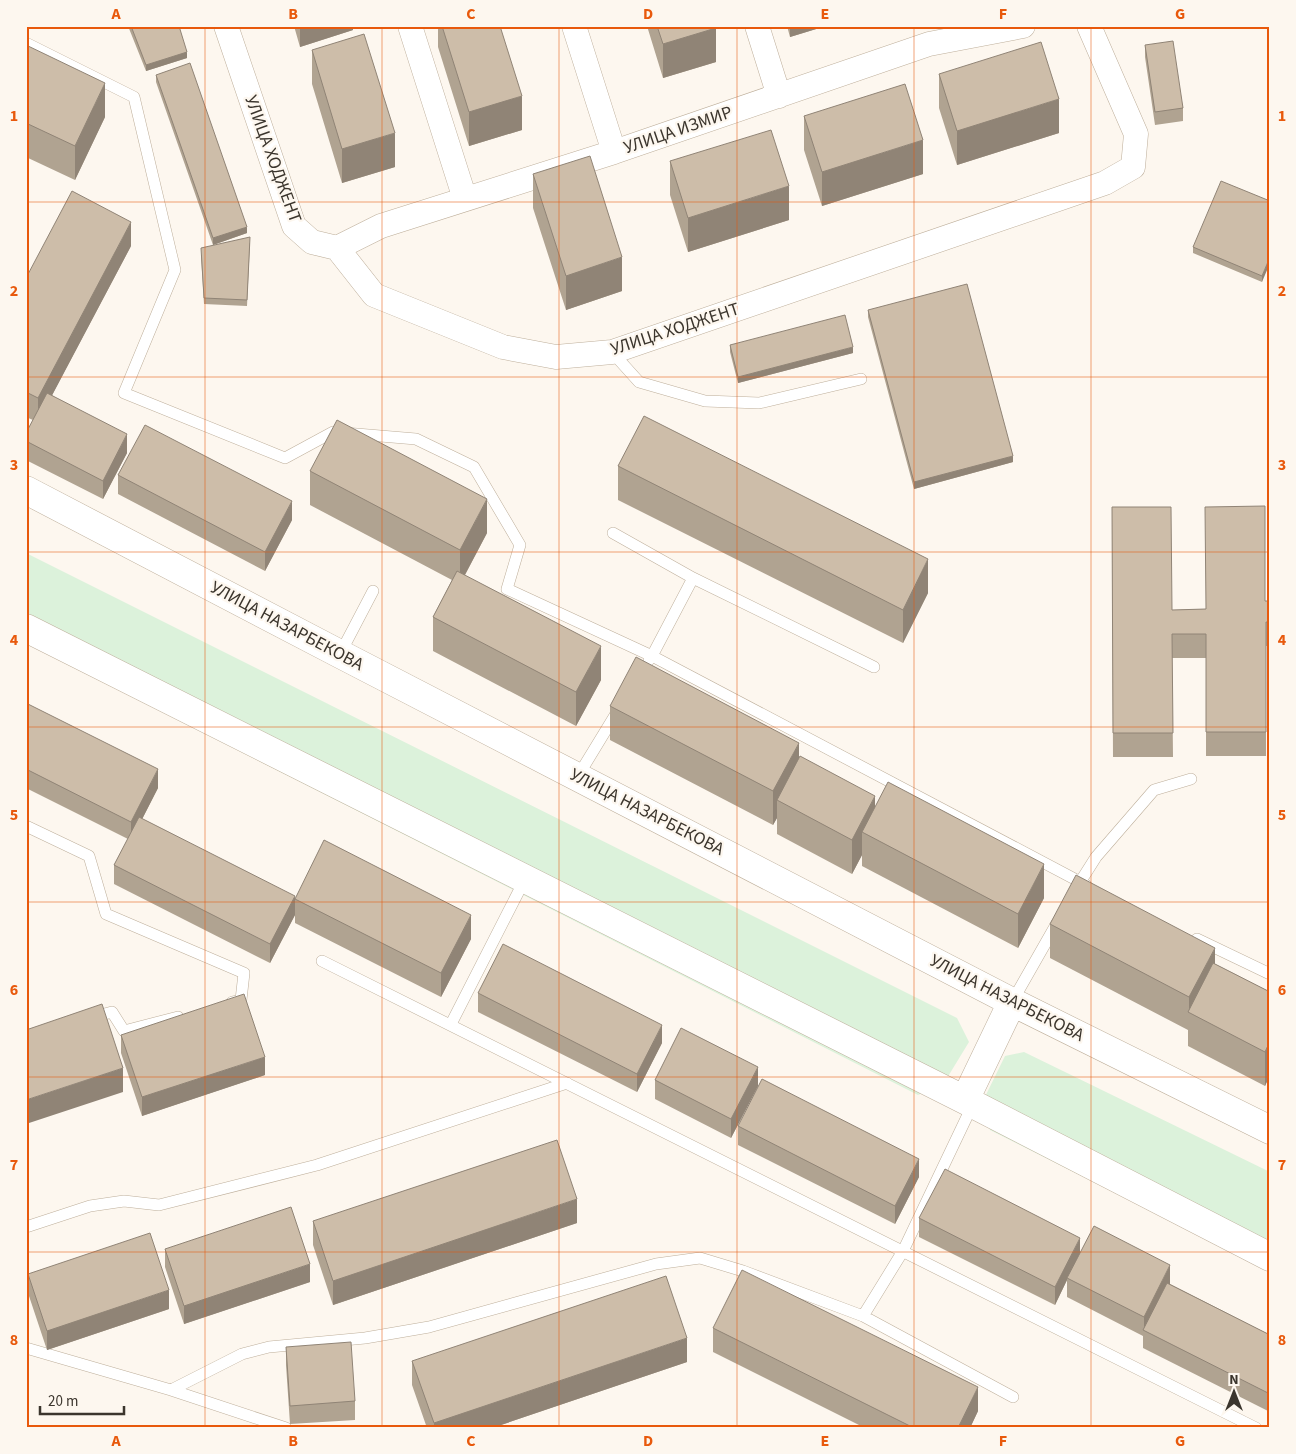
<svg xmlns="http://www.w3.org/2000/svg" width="1296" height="1454" font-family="'Source Sans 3',sans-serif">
<rect width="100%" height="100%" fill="#fdf7ef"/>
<path fill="#dcf2db" d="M 26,553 L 957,1018 L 969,1042 L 944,1083 L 918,1095 L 26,643 Z
M 1024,1052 L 1270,1172 L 1270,1271 L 990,1130 L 980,1107 L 1005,1056 Z"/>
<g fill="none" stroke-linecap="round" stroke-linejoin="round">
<defs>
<path id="service" d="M 26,43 L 134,97 L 175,270 L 124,393 L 285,458 L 333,432 L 416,439 L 474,467 L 520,545 L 507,589 L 652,656 L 693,578 L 874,667
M 612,352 L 639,382 L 705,401 L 759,403 L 861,379
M 613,533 L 693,578
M 340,654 L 373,591
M 649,660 L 652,656 L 1086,885
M 578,776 L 617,712
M 26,826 L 89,856 L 106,914 L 244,973 L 241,1000 L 232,1002
M 1077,887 L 1096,857 L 1154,790 L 1191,779
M 1197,939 L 1270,974
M 322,961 L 1256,1428
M 1012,1002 L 1057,923
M 90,1018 L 112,1012 L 124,1031 L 178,1017
M 451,1024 L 525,879
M 26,1227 L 90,1206 L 124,1201 L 159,1205 L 317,1165 L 567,1083
M 863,1316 L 903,1251 L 973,1104
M 26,1348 L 171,1390 L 286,1428
M 171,1390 L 242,1354 L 269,1347 L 365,1338 L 429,1327 L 656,1264 L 700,1258 L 743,1271 L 863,1316 L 1013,1397"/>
<path id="minor" d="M 226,26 L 294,226 L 312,242 L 337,248 L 374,295 L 503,347 L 556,357 L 612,352 L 1105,183 L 1133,167 L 1136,134 L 1089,26
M 410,26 L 465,199
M 574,26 L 614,152
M 757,26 L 779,96
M 337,248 L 381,226 L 614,152 L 929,44 L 1023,26"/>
<path id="tertiary" d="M 26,490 L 340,654 L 1012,1002 L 1270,1130
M 26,628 L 965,1100 L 1270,1257
M 965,1100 L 1012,1002"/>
</defs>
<use href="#service" stroke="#beaf9b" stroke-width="12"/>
<use href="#minor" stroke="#beaf9b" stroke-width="25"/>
<use href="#tertiary" stroke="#beaf9b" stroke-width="29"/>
<use href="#service" stroke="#fff" stroke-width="11"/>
<use href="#minor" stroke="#fff" stroke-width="24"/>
<use href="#tertiary" stroke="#fff" stroke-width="28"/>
</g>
<path fill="#b0a391" d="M 128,26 L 179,26 L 187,58 L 146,71 Z
M 294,26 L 353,26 L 353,30 L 300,47 Z
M 438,26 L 500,26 L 522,130 L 469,146 L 438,47 Z
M 647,26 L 715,26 L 716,62 L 663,78 Z
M 787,26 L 826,26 L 790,37 Z
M 26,45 L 105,117 L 75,180 L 26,157 Z
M 1145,45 L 1183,108 L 1183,121 L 1155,125 L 1145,57 Z
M 312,50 L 395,167 L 342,183 L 312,84 Z
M 939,74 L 1059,133 L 957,165 L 939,108 Z
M 156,75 L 247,233 L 213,245 L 156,82 Z
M 804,116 L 923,174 L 822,206 L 804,150 Z
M 670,161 L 789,220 L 688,252 L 670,195 Z
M 533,174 L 622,291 L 566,310 L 533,208 Z
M 1270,201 L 1262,282 L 1193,253 L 1193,247 Z
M 250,243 L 247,306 L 204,304 L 201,255 Z
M 131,246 L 52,395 L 127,453 L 103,499 L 26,460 L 26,433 L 33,420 L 26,417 L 26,278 Z
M 868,310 L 1013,462 L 914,489 L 868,317 Z
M 730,345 L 853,353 L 738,383 L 730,352 Z
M 618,466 L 928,593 L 903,643 L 618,500 Z
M 310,471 L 487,533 L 465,575 L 601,680 L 576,726 L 433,651 L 433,617 L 452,580 L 310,505 Z
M 118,475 L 292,520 L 265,571 L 118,494 Z
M 1112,507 L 1172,610 L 1206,609 L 1270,601 L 1270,646 L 1266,646 L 1266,756 L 1206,756 L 1206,658 L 1172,658 L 1173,757 L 1113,757 Z
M 26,703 L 158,788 L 142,819 L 295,898 L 471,939 L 441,997 L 295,923 L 295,915 L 270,963 L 114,884 L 114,865 L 128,839 L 26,788 Z
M 610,706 L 799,759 L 875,807 L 1044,898 L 1018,948 L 862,866 L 862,855 L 852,874 L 777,834 L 777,818 L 773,825 L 610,740 Z
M 1050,924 L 1215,964 L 1270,992 L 1270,1075 L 1265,1086 L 1188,1046 L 1188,1030 L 1050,958 Z
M 478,993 L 662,1043 L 637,1092 L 478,1012 Z
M 121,1035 L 265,1075 L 142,1116 L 121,1053 Z
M 655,1080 L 758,1086 L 731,1138 L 655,1099 Z
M 738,1126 L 919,1177 L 895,1224 L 738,1145 Z
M 919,1218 L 1080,1254 L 1170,1284 L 1270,1335 L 1270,1412 L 1143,1348 L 1143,1336 L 1067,1297 L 1067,1280 L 1055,1305 L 919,1237 Z
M 313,1221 L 577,1223 L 333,1305 L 313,1245 Z
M 165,1249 L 310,1282 L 184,1324 L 165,1267 Z
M 28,1274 L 169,1309 L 47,1350 L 28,1293 Z
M 713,1328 L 978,1411 L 970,1428 L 865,1428 L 713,1352 Z
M 286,1347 L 355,1401 L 355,1420 L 290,1424 L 286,1365 Z
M 412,1361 L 687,1362 L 492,1428 L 427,1428 L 412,1385 Z"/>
<path fill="#908476" d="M 300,26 L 353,26 L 353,30 L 300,47 Z
M 790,26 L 826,26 L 790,37 Z
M 716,28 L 716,62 L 663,78 L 663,44 Z
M 187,52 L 187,58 L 146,71 L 146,65 Z
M 105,83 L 105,117 L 75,180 L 75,146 Z
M 522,96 L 522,130 L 469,146 L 469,112 Z
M 1059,99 L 1059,133 L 957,165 L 957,131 Z
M 395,133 L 395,167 L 342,183 L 342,149 Z
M 923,140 L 923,174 L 822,206 L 822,172 Z
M 789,186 L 789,220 L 688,252 L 688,218 Z
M 131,222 L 131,246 L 38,422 L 38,398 Z
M 247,227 L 247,233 L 213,245 L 213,238 Z
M 622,257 L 622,291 L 566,310 L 566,276 Z
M 1270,257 L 1270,263 L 1262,282 L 1262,276 Z
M 853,347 L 853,353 L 738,383 L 738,377 Z
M 127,434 L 127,453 L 103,499 L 103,481 Z
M 1013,456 L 1013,462 L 914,489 L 914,482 Z
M 487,499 L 487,533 L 460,584 L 460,550 Z
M 292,501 L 292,520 L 265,571 L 265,552 Z
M 928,559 L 928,593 L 903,643 L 903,610 Z
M 601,646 L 601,680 L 576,726 L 576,692 Z
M 799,743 L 799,777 L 777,800 L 777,818 L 773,825 L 773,791 Z
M 158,769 L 158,788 L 131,841 L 131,822 Z
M 875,796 L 875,830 L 862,832 L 862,855 L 852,874 L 852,840 Z
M 1044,864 L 1044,898 L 1018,948 L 1018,914 Z
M 295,896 L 295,915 L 270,963 L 270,944 Z
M 471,915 L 471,939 L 441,997 L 441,973 Z
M 1215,948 L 1215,982 L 1189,1013 L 1189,997 Z
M 662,1025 L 662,1043 L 637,1092 L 637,1074 Z
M 1270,1041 L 1270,1075 L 1265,1086 L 1265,1052 Z
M 265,1057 L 265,1075 L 142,1116 L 142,1097 Z
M 758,1067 L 758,1086 L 731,1138 L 731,1119 Z
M 123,1068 L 123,1092 L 26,1124 L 26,1100 Z
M 919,1159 L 919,1177 L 895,1224 L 895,1206 Z
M 577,1199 L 577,1223 L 333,1305 L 333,1281 Z
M 1080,1238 L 1080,1256 L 1067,1278 L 1067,1280 L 1055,1305 L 1055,1287 Z
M 310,1264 L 310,1282 L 184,1324 L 184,1306 Z
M 1170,1265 L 1170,1284 L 1146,1331 L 1144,1330 L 1144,1317 Z
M 169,1290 L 169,1309 L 47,1350 L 47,1331 Z
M 687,1338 L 687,1362 L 492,1428 L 434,1428 L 434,1423 Z
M 978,1387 L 978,1411 L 970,1428 L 958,1428 Z"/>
<path fill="#cdbda9" stroke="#908476" d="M 131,26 L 179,26 L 187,52 L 146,65 Z
M 442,26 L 500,26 L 522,96 L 469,112 Z
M 657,26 L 715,26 L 716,28 L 663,44 Z
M 364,34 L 395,133 L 342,149 L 312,50 Z
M 1173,41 L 1183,108 L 1155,112 L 1145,45 Z
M 1041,42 L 1059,99 L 957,131 L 939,74 Z
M 26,45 L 105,83 L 75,146 L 26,123 Z
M 190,63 L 247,227 L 213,238 L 156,75 Z
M 905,84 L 923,140 L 822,172 L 804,116 Z
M 771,130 L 789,186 L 688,218 L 670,161 Z
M 590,156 L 622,257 L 566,276 L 533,174 Z
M 1221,181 L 1270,201 L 1270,257 L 1262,276 L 1193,247 Z
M 72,191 L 131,222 L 38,398 L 26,392 L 26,278 Z
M 250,237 L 247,300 L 204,298 L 201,248 Z
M 967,284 L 1013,456 L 914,482 L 868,310 Z
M 845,315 L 853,347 L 738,377 L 730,345 Z
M 47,393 L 127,434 L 103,481 L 26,441 L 26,433 Z
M 644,416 L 928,559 L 903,610 L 618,466 Z
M 337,420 L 487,499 L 460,550 L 310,471 Z
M 145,425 L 292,501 L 265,552 L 118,475 Z
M 1265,506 L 1265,601 L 1270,601 L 1270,622 L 1266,622 L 1266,732 L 1206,732 L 1206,634 L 1172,634 L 1173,733 L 1113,733 L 1112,507 L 1171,507 L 1172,610 L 1206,609 L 1205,507 Z
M 457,571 L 601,646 L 576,692 L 433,617 Z
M 636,657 L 799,743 L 773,791 L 610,706 Z
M 26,703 L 158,769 L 131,822 L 26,769 Z
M 800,756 L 875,796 L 852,840 L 777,800 Z
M 888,782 L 1044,864 L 1018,914 L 862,832 Z
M 139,817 L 295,896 L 270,944 L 114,865 Z
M 324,840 L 471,915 L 441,973 L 295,899 Z
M 1076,875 L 1215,948 L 1189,997 L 1050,924 Z
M 503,944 L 662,1025 L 637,1074 L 478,993 Z
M 1213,963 L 1270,992 L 1270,1041 L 1265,1052 L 1188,1012 Z
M 244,994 L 265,1057 L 142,1097 L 121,1035 Z
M 102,1004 L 123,1068 L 26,1100 L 26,1030 Z
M 681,1028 L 758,1067 L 731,1119 L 655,1080 Z
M 762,1079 L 919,1159 L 895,1206 L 738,1126 Z
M 557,1140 L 577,1199 L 333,1281 L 313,1221 Z
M 945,1169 L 1080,1238 L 1055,1287 L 919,1218 Z
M 291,1207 L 310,1264 L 184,1306 L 165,1249 Z
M 1094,1226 L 1170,1265 L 1144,1317 L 1067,1278 Z
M 150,1233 L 169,1290 L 47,1331 L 28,1274 Z
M 742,1270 L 978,1387 L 958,1428 L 914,1428 L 713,1328 Z
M 666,1276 L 687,1338 L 434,1423 L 412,1361 Z
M 1167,1283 L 1270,1335 L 1270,1394 L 1143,1330 Z
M 351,1342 L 355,1401 L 290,1406 L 286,1347 Z"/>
<path fill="none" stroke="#e8590c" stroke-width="1" stroke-opacity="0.55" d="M 205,26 L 205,1428M 382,26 L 382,1428M 559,26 L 559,1428M 737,26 L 737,1428M 914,26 L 914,1428M 1091,26 L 1091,1428M 26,202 L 1270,202M 26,377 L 1270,377M 26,552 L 1270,552M 26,727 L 1270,727M 26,902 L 1270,902M 26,1077 L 1270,1077M 26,1252 L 1270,1252"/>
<g text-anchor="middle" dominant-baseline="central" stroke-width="4.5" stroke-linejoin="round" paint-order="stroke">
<g font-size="18" fill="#3b352d" stroke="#fdf7ef">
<text transform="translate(678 130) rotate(-19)">УЛИЦА ИЗМИР</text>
<text transform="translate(273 159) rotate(70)">УЛИЦА ХОДЖЕНТ</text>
<text transform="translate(675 329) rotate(-18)">УЛИЦА ХОДЖЕНТ</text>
<text transform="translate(287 626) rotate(28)">УЛИЦА НАЗАРБЕКОВА</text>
<text transform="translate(647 812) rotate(27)">УЛИЦА НАЗАРБЕКОВА</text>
<text transform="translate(1007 998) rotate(27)">УЛИЦА НАЗАРБЕКОВА</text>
</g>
</g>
<rect width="1296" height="1454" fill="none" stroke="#fdf7ef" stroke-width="55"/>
<g transform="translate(1234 1392)" stroke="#fdf7ef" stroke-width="4" paint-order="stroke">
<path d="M0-4L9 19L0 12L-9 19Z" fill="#3b352d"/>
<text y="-8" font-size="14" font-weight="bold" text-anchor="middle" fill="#3b352d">N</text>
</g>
<path d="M40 1406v8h84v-8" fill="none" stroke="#3b352d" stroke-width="2.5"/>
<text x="48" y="1406" font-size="15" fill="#3b352d" stroke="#fdf7ef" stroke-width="4" paint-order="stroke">20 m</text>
<rect x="28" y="28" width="1240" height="1398" fill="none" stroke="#e8590c" stroke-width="2"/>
<g font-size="16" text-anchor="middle" font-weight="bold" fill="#e8590c">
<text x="116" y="19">A</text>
<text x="293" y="19">B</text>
<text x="471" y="19">C</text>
<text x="648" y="19">D</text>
<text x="825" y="19">E</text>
<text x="1003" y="19">F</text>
<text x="1180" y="19">G</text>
<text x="14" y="121">1</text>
<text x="1282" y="121">1</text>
<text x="14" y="296">2</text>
<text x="1282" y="296">2</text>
<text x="14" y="470">3</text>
<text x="1282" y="470">3</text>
<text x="14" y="645">4</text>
<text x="1282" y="645">4</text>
<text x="14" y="820">5</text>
<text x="1282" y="820">5</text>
<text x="14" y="995">6</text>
<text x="1282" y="995">6</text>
<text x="14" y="1170">7</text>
<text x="1282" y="1170">7</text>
<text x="14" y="1345">8</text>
<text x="1282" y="1345">8</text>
<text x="116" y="1446">A</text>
<text x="293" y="1446">B</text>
<text x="471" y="1446">C</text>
<text x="648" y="1446">D</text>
<text x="825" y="1446">E</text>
<text x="1003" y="1446">F</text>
<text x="1180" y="1446">G</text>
</g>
</svg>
